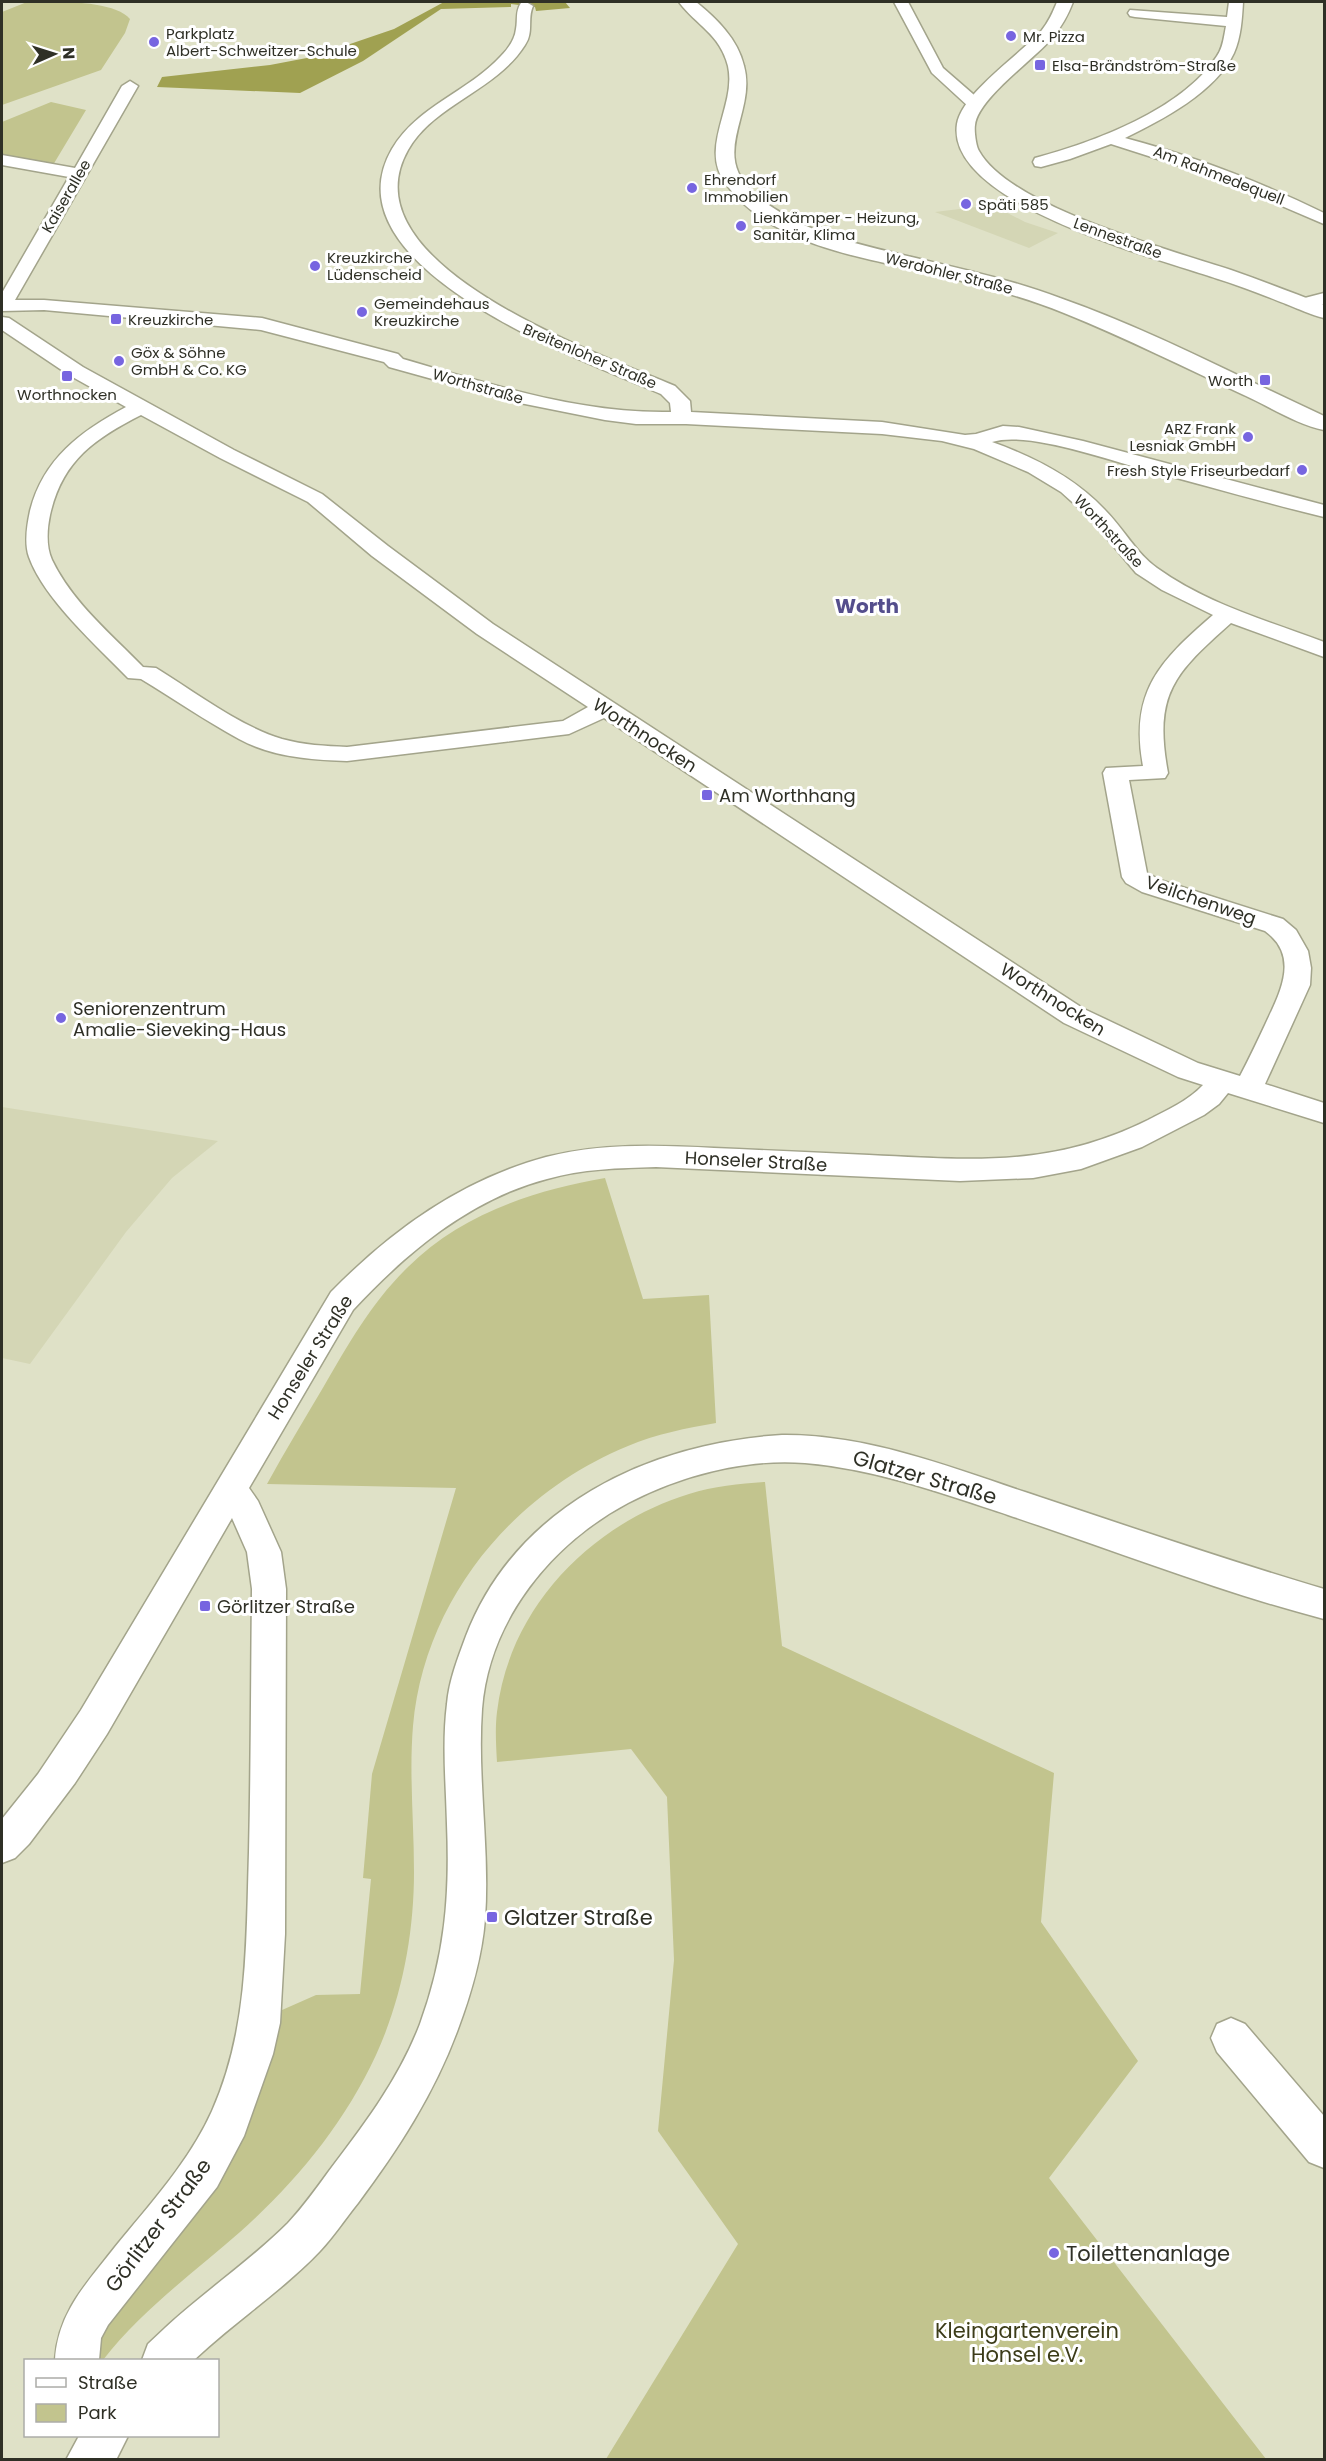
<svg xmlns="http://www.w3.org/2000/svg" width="1326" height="2461" font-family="Poppins,sans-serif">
<rect width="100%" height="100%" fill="#dfe1c7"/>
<path fill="#d4d6b5" d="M 992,205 L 1025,222 L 1058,233 L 1029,248 L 935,212 Z
M 2,1107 L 218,1141 L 172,1178 L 126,1232 L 30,1364 L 2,1358 Z"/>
<path fill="#c2c48e" d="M 27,2 C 53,1 114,0 130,19 L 125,33 L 101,70 L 2,105 L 2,12 Z
M 51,102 L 86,110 L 53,165 L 2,154 L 2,122 Z
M 605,1178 L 643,1299 L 709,1295 L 716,1423 C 687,1428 656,1434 628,1446 C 513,1493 424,1600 413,1726 C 409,1774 414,1823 414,1872 C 414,1934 402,1998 376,2055 C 344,2124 296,2182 240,2232 C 192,2274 142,2310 103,2360 L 99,2360 L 97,2339 L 273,2014 L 316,1995 L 360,1994 L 371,1879 L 363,1878 L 372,1774 L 456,1488 L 267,1484 C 285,1451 305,1418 324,1386 C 349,1343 372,1302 408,1267 C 460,1215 534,1190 605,1178 Z
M 765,1482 L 782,1646 L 1054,1773 L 1041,1922 L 1138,2061 L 1049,2178 L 1266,2459 L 606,2459 L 738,2244 L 658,2131 L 674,1960 L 667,1797 L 631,1749 L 497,1762 C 496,1745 495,1728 497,1712 C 509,1608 591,1524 689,1494 C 714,1486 740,1484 765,1482 Z"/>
<path fill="#a0a151" d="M 444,2 L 565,2 L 570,8 L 536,11 L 535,7 L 511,4 L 511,7 L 441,9 L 363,61 L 300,93 L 157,87 L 162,77 L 270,65 L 312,57 L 394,29 Z"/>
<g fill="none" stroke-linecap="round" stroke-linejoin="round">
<defs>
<path id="street" d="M 526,2 L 533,6 C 527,19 534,32 525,45 C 496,91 434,104 408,150 C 343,265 602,355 675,386 L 690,401 L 691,412 L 882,422 L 965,435 L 976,434 L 1003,426 L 1019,427 L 1083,441 L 1324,505 L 1324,517 C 1262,502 1200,484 1139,468 C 1102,458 1026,431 992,442 C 1034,457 1074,477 1105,510 C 1123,528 1136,553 1157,568 C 1207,604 1268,621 1324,642 L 1324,657 L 1231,623 C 1175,673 1153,693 1168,773 L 1165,778 L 1129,780 L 1147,873 L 1160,880 L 1283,919 L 1296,930 L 1308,951 L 1311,968 L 1310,985 L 1265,1084 L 1324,1103 L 1324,1123 L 1228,1093 L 1219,1104 L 1204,1115 L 1142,1147 L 1081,1169 L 1033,1178 L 960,1181 L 656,1167 C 619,1168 582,1169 547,1179 C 470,1199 406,1253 353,1310 L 249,1488 L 258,1501 L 281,1552 L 286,1589 L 285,1934 L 280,2023 L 273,2054 L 244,2136 L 217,2187 L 108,2325 L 101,2338 L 99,2360 L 55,2360 C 58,2312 87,2283 115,2247 C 150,2204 189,2162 212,2111 C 249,2028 246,1941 249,1852 C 251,1764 251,1677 252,1589 L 247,1552 L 232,1518 L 107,1734 L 75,1783 L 29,1844 L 15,1858 L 2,1863 L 2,1819 L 38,1774 L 81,1710 L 331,1292 C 392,1230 461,1180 546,1157 C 601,1143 658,1145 714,1148 C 766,1150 817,1153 869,1155 C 972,1160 1051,1168 1148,1120 C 1167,1110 1188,1101 1203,1085 L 1178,1077 L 1064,1023 L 604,718 L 569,734 L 347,761 C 311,760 272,757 239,739 C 206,721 174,699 141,679 L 128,678 C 97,646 44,599 29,557 C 24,543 27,525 30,511 C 43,459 81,431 126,407 L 69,375 L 2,330 L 2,317 L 9,318 L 83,367 L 234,450 L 322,494 L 388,546 L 493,624 L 1084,1009 L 1198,1063 L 1240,1076 C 1249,1059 1257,1042 1265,1025 C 1279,994 1301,957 1265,931 L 1142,892 L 1126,883 L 1122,877 L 1103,773 L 1106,768 L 1143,766 C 1129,691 1161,660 1213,615 L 1162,590 L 1136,573 L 1090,518 L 1061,492 L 1028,472 L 974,449 L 942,441 L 882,434 L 686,424 L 636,424 L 605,420 L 515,402 L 389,367 L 384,362 L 261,330 L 44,310 L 2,311 L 2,293 L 69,177 L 2,165 L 2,155 L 75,168 L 122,86 L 130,81 L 138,86 L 15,300 L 44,300 L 262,318 L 398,354 L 403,359 C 490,384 580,414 671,412 L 670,403 L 661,394 C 587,362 323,268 392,149 C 417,106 468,92 501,56 C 508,49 515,39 516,29 C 518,19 515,12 521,3 ZM 141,415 L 220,458 L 308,502 L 372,556 L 477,634 L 588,707 L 563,721 L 347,747 C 325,746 304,745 282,739 C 239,726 195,692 156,668 L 143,667 C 112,635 72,602 52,560 C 46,547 47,529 50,515 C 62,461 94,439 141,415 Z
M 894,2 L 908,2 L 943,68 L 981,101 L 983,104 L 981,107 L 969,107 L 932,73 Z
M 1229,2 L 1243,2 C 1242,19 1241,37 1234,53 C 1216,92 1162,120 1125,138 C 1194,156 1260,182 1324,213 L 1324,224 L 1214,177 L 1111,144 L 1070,159 L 1041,167 L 1035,166 L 1033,162 L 1035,158 C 1094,142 1182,110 1217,56 C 1223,48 1224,36 1226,26 L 1135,17 L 1130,16 L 1128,13 L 1130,10 L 1227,17 Z
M 1324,293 L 1324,304 L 1303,309 L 1297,308 L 1294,304 L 1297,300 Z
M 782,1435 C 865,1434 947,1466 1025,1492 C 1124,1525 1223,1559 1324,1589 L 1324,1619 C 1217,1591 1113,1550 1008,1515 C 942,1493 875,1469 805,1463 C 746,1458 679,1476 628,1503 C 551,1544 489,1620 482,1709 C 477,1779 490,1849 485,1919 C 482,1957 471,1994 458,2029 C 434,2094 399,2148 358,2203 C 345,2219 334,2236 320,2251 C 282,2291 234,2322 194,2360 L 142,2360 L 148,2344 L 165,2328 C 205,2291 250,2261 288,2223 C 303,2207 316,2189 329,2171 C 364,2125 399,2079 420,2024 C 445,1956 450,1896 447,1824 C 446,1784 442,1744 447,1704 C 449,1680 458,1658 466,1636 C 516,1506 649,1443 782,1435 Z
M 1231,2018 L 1245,2024 L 1324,2116 L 1324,2168 L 1309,2162 L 1217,2052 L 1211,2038 L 1217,2024 Z
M 79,2436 L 128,2436 L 116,2460 L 66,2460 Z"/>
<path id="secondary" d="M 679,2 L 696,2 C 716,18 738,39 744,66 C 757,113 709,153 754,193 C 800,234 862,245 920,259 C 967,270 1015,281 1060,298 C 1151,330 1237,376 1324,416 L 1324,430 C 1298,425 1270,407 1246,396 C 1186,368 1126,338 1064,313 C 1022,296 978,285 934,274 C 864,257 772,247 726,184 C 698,147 737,106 728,66 C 720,34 696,25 679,2 Z
M 1057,2 L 1073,2 C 1068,15 1062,26 1053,37 C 1035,59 978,98 975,125 C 974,131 976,146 979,151 C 1010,207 1170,250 1231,270 C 1262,281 1294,293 1324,305 L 1324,318 C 1311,315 1299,309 1286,304 C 1263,295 1241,286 1218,279 C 1160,259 945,204 957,124 C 962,93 1021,54 1042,30 C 1049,21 1053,12 1057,2 Z"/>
</defs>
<use href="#street" stroke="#a3a48b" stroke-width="3"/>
<use href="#secondary" stroke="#a3a48b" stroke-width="3"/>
<use href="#street" fill="#fff" fill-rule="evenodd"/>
<use href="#secondary" fill="#fff" fill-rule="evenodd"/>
</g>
<g fill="#7765e0" stroke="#fff" stroke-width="2">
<circle cx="1011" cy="36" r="6"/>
<circle cx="154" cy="42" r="6"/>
<rect x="1034" y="59" width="12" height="12" rx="3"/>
<circle cx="692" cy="188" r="6"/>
<circle cx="966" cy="204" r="6"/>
<circle cx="741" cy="226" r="6"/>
<circle cx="315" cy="266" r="6"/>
<circle cx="362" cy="312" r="6"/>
<rect x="110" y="313" width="12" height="12" rx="3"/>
<circle cx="119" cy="361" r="6"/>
<rect x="61" y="370" width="12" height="12" rx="3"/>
<rect x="1259" y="374" width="12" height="12" rx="3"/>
<circle cx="1248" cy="437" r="6"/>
<circle cx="1302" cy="470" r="6"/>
<rect x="701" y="789" width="12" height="12" rx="3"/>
<circle cx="61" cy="1018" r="6"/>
<rect x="199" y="1600" width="12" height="12" rx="3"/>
<rect x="486" y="1911" width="12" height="12" rx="3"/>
<circle cx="1054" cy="2253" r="6"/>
</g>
<g text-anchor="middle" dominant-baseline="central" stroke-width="6" stroke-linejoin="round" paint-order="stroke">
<g font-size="15" fill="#2f3026" stroke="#fff" text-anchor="start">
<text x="166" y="33">Parkplatz<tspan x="166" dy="17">Albert-Schweitzer-Schule</tspan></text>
<text x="1023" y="36">Mr. Pizza</text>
<text x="1052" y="65">Elsa-Brändström-Straße</text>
<text x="704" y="179">Ehrendorf<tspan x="704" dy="17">Immobilien</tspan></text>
<text x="978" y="204">Späti 585</text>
<text x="753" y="217">Lienkämper - Heizung,<tspan x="753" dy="17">Sanitär, Klima</tspan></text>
<text x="327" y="257">Kreuzkirche<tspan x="327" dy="17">Lüdenscheid</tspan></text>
<text x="374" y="303">Gemeindehaus<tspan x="374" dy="17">Kreuzkirche</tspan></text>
<text x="128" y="319">Kreuzkirche</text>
<text x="131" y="352">Göx &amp; Söhne<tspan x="131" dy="17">GmbH &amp; Co. KG</tspan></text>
<text x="1253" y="380" text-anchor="end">Worth</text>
<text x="67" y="394" text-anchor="middle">Worthnocken</text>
<text x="1236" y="428" text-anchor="end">ARZ Frank<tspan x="1236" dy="17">Lesniak GmbH</tspan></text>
<text x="1290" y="470" text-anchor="end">Fresh Style Friseurbedarf</text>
</g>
<g font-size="15" fill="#2f3026" stroke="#fff">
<text transform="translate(1219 175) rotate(21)">Am Rahmedequell</text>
<text transform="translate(66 196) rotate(-60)">Kaiserallee</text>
<text transform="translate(1118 238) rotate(20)">Lennestraße</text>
<text transform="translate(949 273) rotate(14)">Werdohler Straße</text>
<text transform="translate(590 356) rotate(23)">Breitenloher Straße</text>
<text transform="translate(478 386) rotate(16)">Worthstraße</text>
<text transform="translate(1109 531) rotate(47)">Worthstraße</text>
</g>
<g font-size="18" fill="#2f3026" stroke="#fff">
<text transform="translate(645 735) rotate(33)">Worthnocken</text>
<text transform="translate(1201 900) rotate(19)">Veilchenweg</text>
<text transform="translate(1053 999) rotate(32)">Worthnocken</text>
<text transform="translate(756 1161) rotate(3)">Honseler Straße</text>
<text transform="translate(310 1357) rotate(-58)">Honseler Straße</text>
</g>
<g font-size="18" fill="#2f3026" stroke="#fff" text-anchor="start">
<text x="719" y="795">Am Worthhang</text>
<text x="73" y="1008">Seniorenzentrum<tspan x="73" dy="21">Amalie-Sieveking-Haus</tspan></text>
<text x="217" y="1606">Görlitzer Straße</text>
</g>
<g font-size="20" font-weight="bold" fill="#544e8c" stroke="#fff">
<text x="867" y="606">Worth</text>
</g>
<g font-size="21" fill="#2f3026" stroke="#fff">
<text transform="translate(925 1477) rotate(16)">Glatzer Straße</text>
<text transform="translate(158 2225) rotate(-53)">Görlitzer Straße</text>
</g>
<g font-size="21" fill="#2f3026" stroke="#fff" text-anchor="start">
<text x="504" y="1917">Glatzer Straße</text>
<text x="1066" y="2253">Toilettenanlage</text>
</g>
<g font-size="21" fill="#3c3c19" stroke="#fff">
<text x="1027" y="2330">Kleingartenverein<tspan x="1027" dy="24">Honsel e.V.</tspan></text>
</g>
</g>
<rect width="1326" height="2461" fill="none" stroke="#2f3026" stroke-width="6"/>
<rect x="24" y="2359" width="195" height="78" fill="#ffffff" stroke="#acaca8" stroke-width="1.5"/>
<rect x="36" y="2378" width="30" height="9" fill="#ffffff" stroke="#acaca8" stroke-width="1.5"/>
<text x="78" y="2389" font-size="18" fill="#2f3026">Straße</text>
<rect x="36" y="2404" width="30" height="18" fill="#c2c48e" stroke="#acaca8" stroke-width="1.5"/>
<text x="78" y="2419" font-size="18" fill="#2f3026">Park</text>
<g transform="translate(54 54) rotate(87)" stroke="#ffffff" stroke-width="4.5" paint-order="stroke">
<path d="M0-4.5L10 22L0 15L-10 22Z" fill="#2f3026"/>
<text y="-9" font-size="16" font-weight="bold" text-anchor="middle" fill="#2f3026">N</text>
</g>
</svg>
